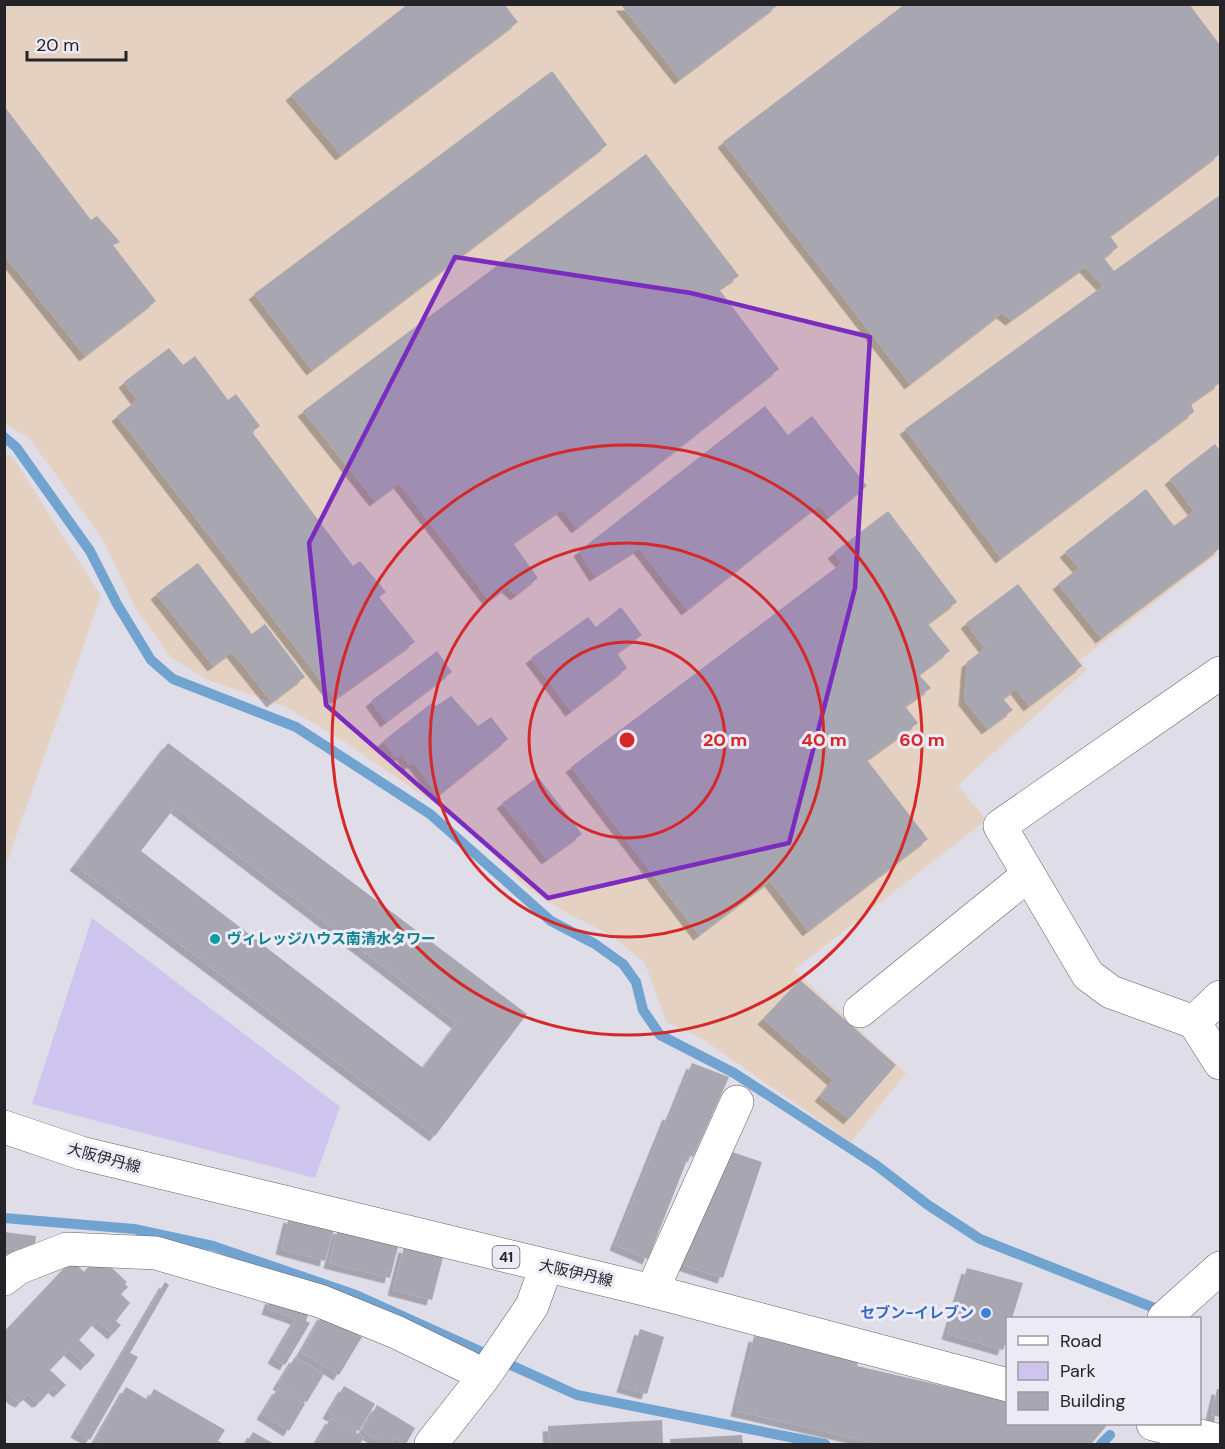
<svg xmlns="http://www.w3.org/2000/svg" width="1225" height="1449" font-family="'DM Sans','Noto Sans JP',sans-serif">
<defs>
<filter id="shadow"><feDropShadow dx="-5.5" dy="5.5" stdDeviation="0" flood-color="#0004"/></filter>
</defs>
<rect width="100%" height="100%" fill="#dfdde8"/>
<path fill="#e4d1c1" d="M 4,5 L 1220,5 L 1220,552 L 1080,660 L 1086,670 L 958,785 L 986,820 L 794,970 L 906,1073 L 851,1142 L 701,1038 L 666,1022 L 645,963 L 611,935 L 568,914 L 528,889 L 459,820 L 345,742 L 286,707 L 208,680 L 170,657 L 135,607 L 103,540 L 30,439 L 5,423 Z
M 5,452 L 14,459 L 101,596 L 5,867 Z"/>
<path fill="#cdc5ed" d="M 92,918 L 340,1107 L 315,1178 L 32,1104 Z"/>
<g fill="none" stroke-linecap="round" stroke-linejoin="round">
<path stroke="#71a3d0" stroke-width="10" d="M 4,437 L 16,447 L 90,551 L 117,604 L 151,660 L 173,679 L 296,727 L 430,814 L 551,921 L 595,944 L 623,964 L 636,982 L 643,1010 L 660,1035 L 734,1073 L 876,1165 L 928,1205 L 980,1239 L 1157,1309
M 4,1218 L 134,1229 L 213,1246 L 356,1295 L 577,1395 L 825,1444
M 1101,1444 L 1110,1435"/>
</g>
<path fill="#a8a6b0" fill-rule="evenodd" filter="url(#shadow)" d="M 408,4 L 504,4 L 518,22 L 341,155 L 291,95 Z
M 905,4 L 1189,4 L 1220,45 L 1220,154 L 1110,236 L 1118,247 L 1104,258 L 1114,271 L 1220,195 L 1220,383 L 1191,403 L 1194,412 L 1001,558 L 905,429 L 1103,286 L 1085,267 L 1011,320 L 1002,313 L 910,384 L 723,142 Z
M 621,5 L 778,5 L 680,79 Z
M 552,71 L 607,145 L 312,370 L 254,294 Z
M 4,106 L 91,220 L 97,216 L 120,242 L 113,245 L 156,301 L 85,356 L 4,255 Z
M 646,154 L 739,276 L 719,289 L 779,369 L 577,528 L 562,509 L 513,543 L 538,578 L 516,595 L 507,587 L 489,600 L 399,483 L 375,501 L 303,411 Z
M 169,348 L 183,365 L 195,356 L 228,400 L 236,394 L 260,426 L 252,432 L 353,566 L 360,561 L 386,592 L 379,597 L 415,642 L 335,699 L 117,416 L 137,400 L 124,382 Z
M 765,406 L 788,435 L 812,416 L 867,486 L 829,517 L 819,505 L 687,610 L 639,548 L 595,576 L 579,551 Z
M 1215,444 L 1220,451 L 1220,548 L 1101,638 L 1058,584 L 1079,568 L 1065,552 L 1146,489 L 1174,526 L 1194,511 L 1170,479 Z
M 888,511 L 957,602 L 928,624 L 950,651 L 919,675 L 931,688 L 905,706 L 918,723 L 867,760 L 928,839 L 808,931 L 770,881 L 699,935 L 571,767 L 842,563 L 833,553 Z
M 198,563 L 252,634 L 265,624 L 305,677 L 272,702 L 232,652 L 213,666 L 156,594 Z
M 1018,584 L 1082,666 L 1029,706 L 1016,689 L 1003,699 L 1013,710 L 987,729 L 964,700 L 967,662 L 985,648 L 966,623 Z
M 621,607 L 642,635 L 617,653 L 627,668 L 571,711 L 531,658 L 588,617 L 596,627 Z
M 437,651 L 452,672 L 386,722 L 371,701 Z
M 451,696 L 478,726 L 491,717 L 508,739 L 439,795 L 413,762 L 409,765 L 402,755 L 396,757 L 383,741 L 433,702 L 436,706 Z
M 168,743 L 527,1014 L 435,1136 L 75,865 ZM 175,807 L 457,1023 L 423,1068 L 141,851 Z
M 538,777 L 582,834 L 547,859 L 502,803 Z
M 800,980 L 896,1065 L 849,1119 L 820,1096 L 833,1080 L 763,1019 Z
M 692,1063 L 729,1077 L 693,1157 L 689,1155 L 648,1259 L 615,1245 L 668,1114 L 671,1115 Z
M 726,1150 L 762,1162 L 723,1278 L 677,1263 Z
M 289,1217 L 334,1229 L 325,1261 L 281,1249 Z
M 338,1228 L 399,1243 L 390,1278 L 329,1263 Z
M 4,1232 L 36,1236 L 34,1251 L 4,1248 Z
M 404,1247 L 443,1257 L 432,1300 L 393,1290 Z
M 99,1256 L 127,1282 L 125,1284 L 128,1287 L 121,1294 L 130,1303 L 116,1321 L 121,1325 L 113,1334 L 97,1320 L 79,1340 L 95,1355 L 86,1365 L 69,1350 L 50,1370 L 66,1385 L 59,1392 L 53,1387 L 41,1401 L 37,1402 L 28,1394 L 21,1402 L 16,1400 L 4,1390 L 4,1332 L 72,1260 L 84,1272 Z
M 967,1268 L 1023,1283 L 1012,1318 L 1008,1318 L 1008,1335 L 1003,1350 L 947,1334 Z
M 165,1282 L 169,1285 L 130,1353 L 138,1357 L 90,1440 L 76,1432 Z
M 271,1298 L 309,1311 L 306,1321 L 310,1323 L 285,1365 L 273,1358 L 296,1319 L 267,1309 Z
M 323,1314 L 362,1337 L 339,1375 L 301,1352 Z
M 640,1329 L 664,1337 L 647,1394 L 622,1387 Z
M 754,1336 L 859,1359 L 857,1366 L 1008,1401 L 1008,1424 L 1108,1424 L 1091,1444 L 880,1444 L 736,1411 Z
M 295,1357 L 324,1374 L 307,1402 L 278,1384 Z
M 344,1386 L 375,1404 L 359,1431 L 328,1413 Z
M 126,1387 L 148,1400 L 154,1389 L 225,1430 L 218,1441 L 224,1444 L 101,1444 L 95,1441 Z
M 278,1388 L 305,1404 L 289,1431 L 262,1414 Z
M 1217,1389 L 1220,1389 L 1220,1417 L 1211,1415 Z
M 377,1405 L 415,1428 L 406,1444 L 395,1439 L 391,1444 L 385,1444 L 362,1431 Z
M 331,1418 L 364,1437 L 360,1444 L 316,1443 Z
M 662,1420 L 663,1444 L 549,1444 L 548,1426 Z
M 253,1432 L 274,1444 L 246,1444 Z
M 742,1435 L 743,1444 L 670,1444 L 670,1439 Z"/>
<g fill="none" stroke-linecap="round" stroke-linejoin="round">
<defs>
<path id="minor" d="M 1220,673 L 1000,826 L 1088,975 L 1111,992 L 1194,1022 L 1220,1063
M 860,1011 L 1028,875
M 1194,1022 L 1220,997
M 4,1279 L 18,1268 L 67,1249 L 156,1253 L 320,1301 L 396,1332 L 468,1367 L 483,1378
M 652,1291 L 737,1102
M 1164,1318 L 1220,1268
M 431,1444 L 483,1378 L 532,1306 L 546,1267"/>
<path id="primary" d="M 4,1127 L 81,1153 L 652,1291 L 1008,1385
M 1153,1424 L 1220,1441"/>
</defs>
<use href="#minor" stroke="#62616a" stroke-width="34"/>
<use href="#primary" stroke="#62616a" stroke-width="34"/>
<use href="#minor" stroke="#fff" stroke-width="33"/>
<use href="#primary" stroke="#fff" stroke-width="33"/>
</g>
<path fill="#7b2cbf" fill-opacity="0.2" stroke="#7b2cbf" stroke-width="4.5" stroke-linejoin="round" d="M 455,257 L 691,293 L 870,337 L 855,588 L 789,843 L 548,898 L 326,705 L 309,543 Z"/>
<g fill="none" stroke="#d62828" stroke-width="3">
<circle cx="627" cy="740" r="98"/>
<circle cx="627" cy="740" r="197"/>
<circle cx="627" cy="740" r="295"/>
</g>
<circle fill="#0f9aa8" stroke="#eceaf5" stroke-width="2" cx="215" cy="939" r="6"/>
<circle fill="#3f7fe0" stroke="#eceaf5" stroke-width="2" cx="986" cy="1313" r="6"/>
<g text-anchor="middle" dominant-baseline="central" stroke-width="6" stroke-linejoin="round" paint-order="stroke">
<rect fill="#eceaf5" stroke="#605f66" stroke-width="1.5" x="492.5" y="1246" width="27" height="22" rx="4.5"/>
<g font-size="14" font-weight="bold" fill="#242428">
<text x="506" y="1257">41</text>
</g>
<g font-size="15" font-weight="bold" fill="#0d838f" stroke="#eceaf5" text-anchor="start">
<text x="227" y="939">ヴィレッジハウス南清水タワー</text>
</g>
<g font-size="15" fill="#242428" stroke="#eceaf5">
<text transform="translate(104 1158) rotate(15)">大阪伊丹線</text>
<text transform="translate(576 1273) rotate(13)">大阪伊丹線</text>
</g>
<g font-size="15" font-weight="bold" fill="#366cbe" stroke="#eceaf5" text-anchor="end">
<text x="974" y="1313">セブン-イレブン</text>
</g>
</g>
<circle cx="627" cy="740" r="9" fill="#d62828" stroke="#eceaf5" stroke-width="3"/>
<g font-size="18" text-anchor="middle" font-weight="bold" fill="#d62828" stroke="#eceaf5" stroke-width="6" stroke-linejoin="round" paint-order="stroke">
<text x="725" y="746">20 m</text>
<text x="824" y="746">40 m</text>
<text x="922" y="746">60 m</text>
</g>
<rect width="1225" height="1449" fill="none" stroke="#242428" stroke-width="12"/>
<rect x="1006" y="1317" width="195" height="108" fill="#eceaf5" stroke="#9c9ba3" stroke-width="1.5"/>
<rect x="1018" y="1336" width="30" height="9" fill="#ffffff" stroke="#9c9ba3" stroke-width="1.5"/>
<text x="1060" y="1347" font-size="18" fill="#242428">Road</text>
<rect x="1018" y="1362" width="30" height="18" fill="#cdc5ed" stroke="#9c9ba3" stroke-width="1.5"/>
<text x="1060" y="1377" font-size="18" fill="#242428">Park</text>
<rect x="1018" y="1392" width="30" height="18" fill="#a8a6b0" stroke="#9c9ba3" stroke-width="1.5"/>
<text x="1060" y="1407" font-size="18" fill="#242428">Building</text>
<path d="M27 51v9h99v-9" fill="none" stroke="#242428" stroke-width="3"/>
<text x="36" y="51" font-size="18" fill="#242428" stroke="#eceaf5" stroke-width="4.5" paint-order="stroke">20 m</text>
</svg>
